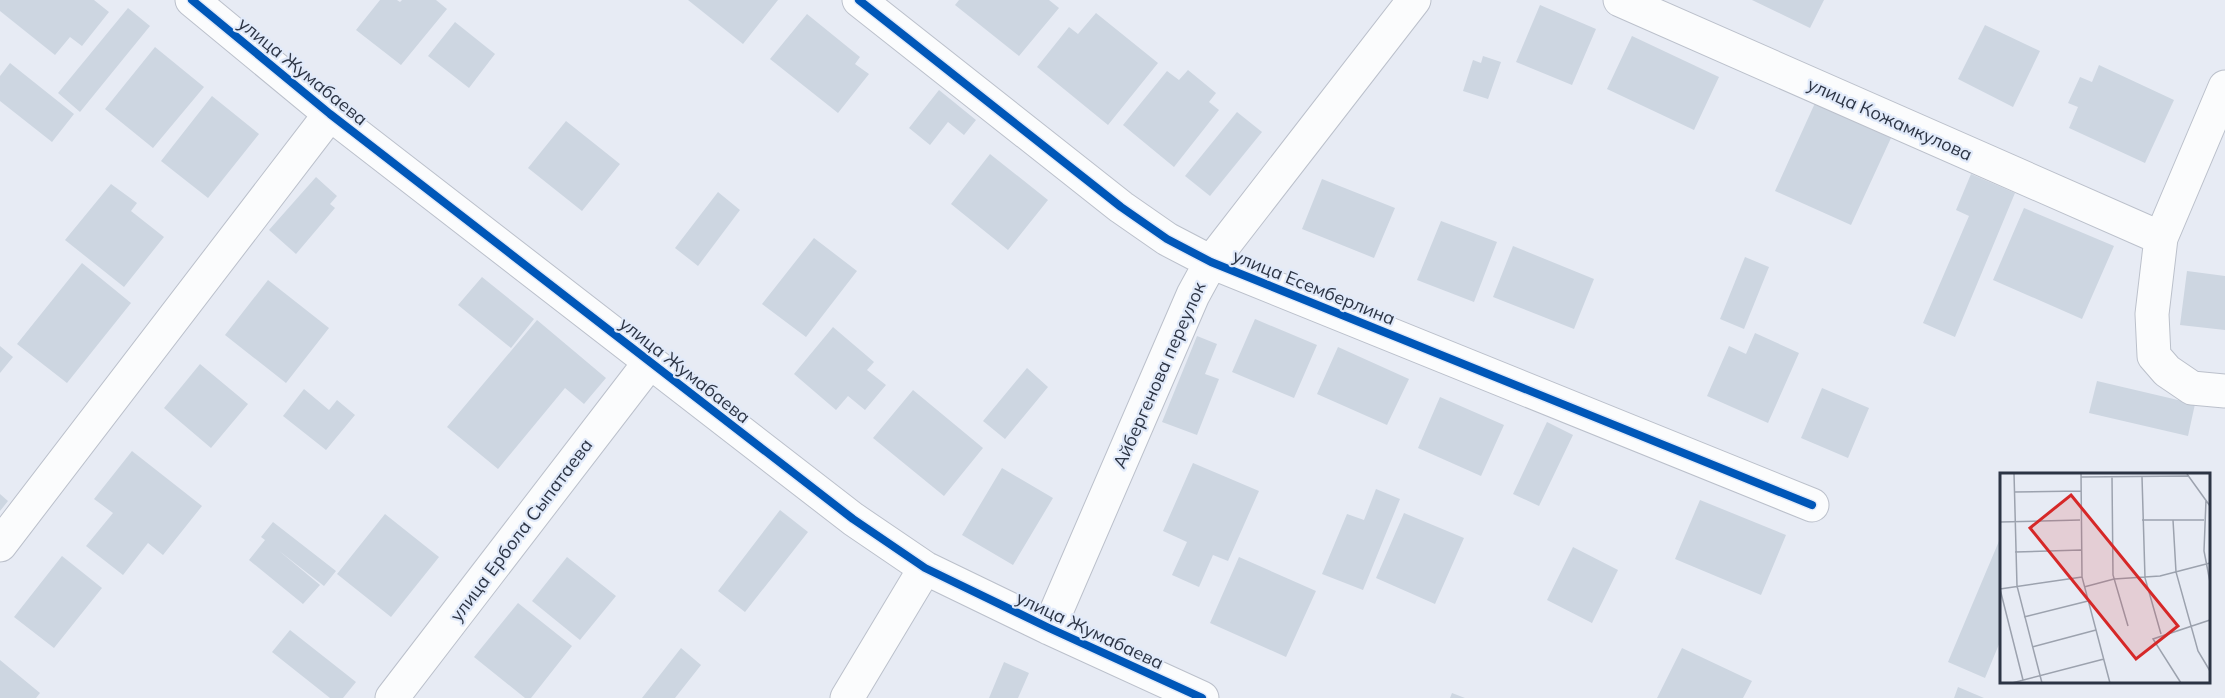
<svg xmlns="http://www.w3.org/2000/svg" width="2225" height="698" font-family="Mulish,sans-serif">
<rect width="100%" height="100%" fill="#e7ebf4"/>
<path fill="#cdd6e1" d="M 0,0 L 94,0 L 109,12 L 82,46 L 70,37 L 55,55 L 0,11 Z
M 380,0 L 397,0 L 400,2 L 402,0 L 436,0 L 447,9 L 401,65 L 356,30 Z
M 688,0 L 778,0 L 743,44 Z
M 959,0 L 1049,0 L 1059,8 L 1019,56 L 955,5 Z
M 1752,0 L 1824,0 L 1810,28 Z
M 1540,5 L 1596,29 L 1572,85 L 1516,62 Z
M 128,8 L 150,26 L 80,112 L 58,93 Z
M 1096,13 L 1158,63 L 1108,125 L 1037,67 L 1069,27 L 1078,34 Z
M 807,14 L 860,57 L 855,64 L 869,74 L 838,113 L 770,59 Z
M 455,22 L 495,54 L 469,88 L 428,56 Z
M 1985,25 L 2040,51 L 2013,107 L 1958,79 Z
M 1632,36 L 1719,77 L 1694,130 L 1607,89 Z
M 155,47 L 204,87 L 153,148 L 105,109 Z
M 1483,56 L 1501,62 L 1488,99 L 1463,91 L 1473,60 L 1481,63 Z
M 10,63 L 74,114 L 52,142 L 0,101 L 0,76 Z
M 2099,65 L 2174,100 L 2145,163 L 2069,128 L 2078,107 L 2068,103 L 2080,77 L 2092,82 Z
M 1188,70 L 1216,93 L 1209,102 L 1219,110 L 1174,167 L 1123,125 L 1167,71 L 1179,80 Z
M 939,90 L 976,120 L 964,135 L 948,122 L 930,145 L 909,128 Z
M 212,96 L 259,134 L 208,198 L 161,161 Z
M 1815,103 L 1891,138 L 1851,225 L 1775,191 Z
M 1237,112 L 1262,132 L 1210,196 L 1185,176 Z
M 566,121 L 620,164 L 582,211 L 528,168 Z
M 990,154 L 1048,200 L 1008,250 L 951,204 Z
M 1971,174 L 2015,193 L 1955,337 L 1923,323 L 1969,216 L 1956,210 Z
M 316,177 L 337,196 L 330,204 L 335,208 L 296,254 L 269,230 Z
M 1322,179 L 1395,208 L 1374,258 L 1302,229 Z
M 111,184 L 137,203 L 131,211 L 164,237 L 124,287 L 65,240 Z
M 718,192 L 740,210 L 698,266 L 675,248 Z
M 2024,208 L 2114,246 L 2082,319 L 1993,280 Z
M 1441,221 L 1497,242 L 1474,302 L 1417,280 Z
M 814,238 L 857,271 L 806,337 L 762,304 Z
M 1513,246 L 1594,279 L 1574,329 L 1493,297 Z
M 1745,257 L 1769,267 L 1744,329 L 1720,319 Z
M 82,263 L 131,303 L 67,383 L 17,344 Z
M 2187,271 L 2225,276 L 2225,330 L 2180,325 Z
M 482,277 L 534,319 L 511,348 L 458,305 Z
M 268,280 L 329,328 L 286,383 L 225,335 Z
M 1255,319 L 1317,345 L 1294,398 L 1232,372 Z
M 537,320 L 606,378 L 584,404 L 565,388 L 498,469 L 447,427 Z
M 833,327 L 874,362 L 867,370 L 886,385 L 865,410 L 848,396 L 836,410 L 794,374 Z
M 1755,333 L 1799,353 L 1768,423 L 1707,396 L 1729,346 L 1746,354 Z
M 1197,336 L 1217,344 L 1205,374 L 1219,379 L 1197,435 L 1162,422 Z
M 0,346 L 13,357 L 0,373 Z
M 1338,347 L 1409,379 L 1387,425 L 1317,394 Z
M 200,364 L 248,404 L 211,448 L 164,408 Z
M 1027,368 L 1048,387 L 1005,439 L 983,421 Z
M 2097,381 L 2195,404 L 2188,436 L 2089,413 Z
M 1822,388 L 1869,408 L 1848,458 L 1801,438 Z
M 304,389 L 329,410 L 337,400 L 355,415 L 326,450 L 283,416 Z
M 913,390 L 983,448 L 944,496 L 873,438 Z
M 1440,397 L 1504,425 L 1481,476 L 1418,448 Z
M 1547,422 L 1573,435 L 1539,506 L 1513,494 Z
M 132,451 L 202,506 L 163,555 L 148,543 L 123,575 L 86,546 L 113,513 L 94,499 Z
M 1193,463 L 1259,491 L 1228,561 L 1213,555 L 1199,587 L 1172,575 L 1187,542 L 1163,531 Z
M 1002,468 L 1053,498 L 1013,565 L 962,535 Z
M 1376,489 L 1400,499 L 1363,590 L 1322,574 L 1347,514 L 1364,520 Z
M 0,494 L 8,501 L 0,511 Z
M 1700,500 L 1786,535 L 1761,595 L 1675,559 Z
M 780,510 L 808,532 L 745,612 L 718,591 Z
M 1404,513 L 1464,538 L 1435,604 L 1376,578 Z
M 385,514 L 439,557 L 391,617 L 337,574 Z
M 273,522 L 336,571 L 324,586 L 278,550 L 320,585 L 303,604 L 249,560 L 265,540 L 261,537 Z
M 2002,534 L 2002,637 L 1985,678 L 1948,662 Z
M 1573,547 L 1618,570 L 1592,623 L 1547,600 Z
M 62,556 L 102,588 L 54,648 L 14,617 Z
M 567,557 L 616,596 L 580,640 L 532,601 Z
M 1239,557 L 1316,591 L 1286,657 L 1210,623 Z
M 518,603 L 572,646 L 531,698 L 525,698 L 474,657 Z
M 290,630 L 356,682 L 343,698 L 330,698 L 272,652 Z
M 681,648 L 701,665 L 675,698 L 642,698 Z
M 1682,648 L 1752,681 L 1743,698 L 1657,698 Z
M 0,660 L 40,693 L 36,698 L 0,698 Z
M 1004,662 L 1029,673 L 1018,698 L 989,698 Z
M 1958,687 L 1984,698 L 1954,698 Z
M 1452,693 L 1465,698 L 1450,698 Z"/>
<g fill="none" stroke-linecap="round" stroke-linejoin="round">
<defs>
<path id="minor" d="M 192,0 L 330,114 L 853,519 L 925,568 L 1049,628 L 1202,698
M 859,0 L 1121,207 L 1167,239 L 1211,262 L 1812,505
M 1620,0 L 2161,238
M 2225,87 L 2161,238 L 2152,314 L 2154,356 L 2167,371 L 2192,388 L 2225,391
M 0,545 L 330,114
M 1049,628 L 1193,295 L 1211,262 L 1414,0
M 392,698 L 650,362
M 847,698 L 925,568"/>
</defs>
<use href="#minor" stroke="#bbc0cb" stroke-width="35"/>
<use href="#minor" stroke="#fbfcfd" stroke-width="33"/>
<defs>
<path id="cycleway" d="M 192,0 L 330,114 L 853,519 L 925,568 L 1049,628 L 1202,698
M 859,0 L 1121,207 L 1167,239 L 1211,262 L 1812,505"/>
</defs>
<use href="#cycleway" stroke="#e1eafa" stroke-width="11"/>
<use href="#cycleway" stroke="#0057b8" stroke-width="8"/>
</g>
<g text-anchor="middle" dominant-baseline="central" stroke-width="4.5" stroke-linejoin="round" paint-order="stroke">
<g font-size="18" fill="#2c3444" stroke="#e1eafa">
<text transform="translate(303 71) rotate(39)">улица Жумабаева</text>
<text transform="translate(1890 119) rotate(24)">улица Кожамкулова</text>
<text transform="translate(1314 287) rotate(22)">улица Есемберлина</text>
<text transform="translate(685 370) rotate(38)">улица Жумабаева</text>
<text transform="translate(1159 375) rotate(-66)">Айбергенова переулок</text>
<text transform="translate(521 530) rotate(-53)">улица Ербола Сыпатаева</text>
<text transform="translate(1090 630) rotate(25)">улица Жумабаева</text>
</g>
</g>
<g transform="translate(2000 473)">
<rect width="210" height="210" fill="#e7ebf4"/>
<path fill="none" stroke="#9ca2ae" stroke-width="1.5" d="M 14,0 L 17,113 L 42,210M 81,0 L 82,104 L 110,210M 187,1 L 210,33M 81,4 L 189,3M 112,4 L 113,102 L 128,153M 142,4 L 145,105 L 161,161M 14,19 L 81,18M 206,27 L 204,78 L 210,109M 142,47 L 204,47M 173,47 L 176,99 L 198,178 L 210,198M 0,49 L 80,47M 15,79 L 81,77M 84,114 L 114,106 L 160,103 L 210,90M 0,116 L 23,207M 0,116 L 82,104M 24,144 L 88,128M 32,174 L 96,157M 12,210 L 104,186M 181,210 L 153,166 L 210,147"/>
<path fill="#d62828" fill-opacity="0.15" stroke="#d62828" stroke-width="3" d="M 71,22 L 178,153 L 136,186 L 30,55 Z"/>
<rect width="210" height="210" fill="none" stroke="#2c3444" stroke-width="3"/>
</g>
</svg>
